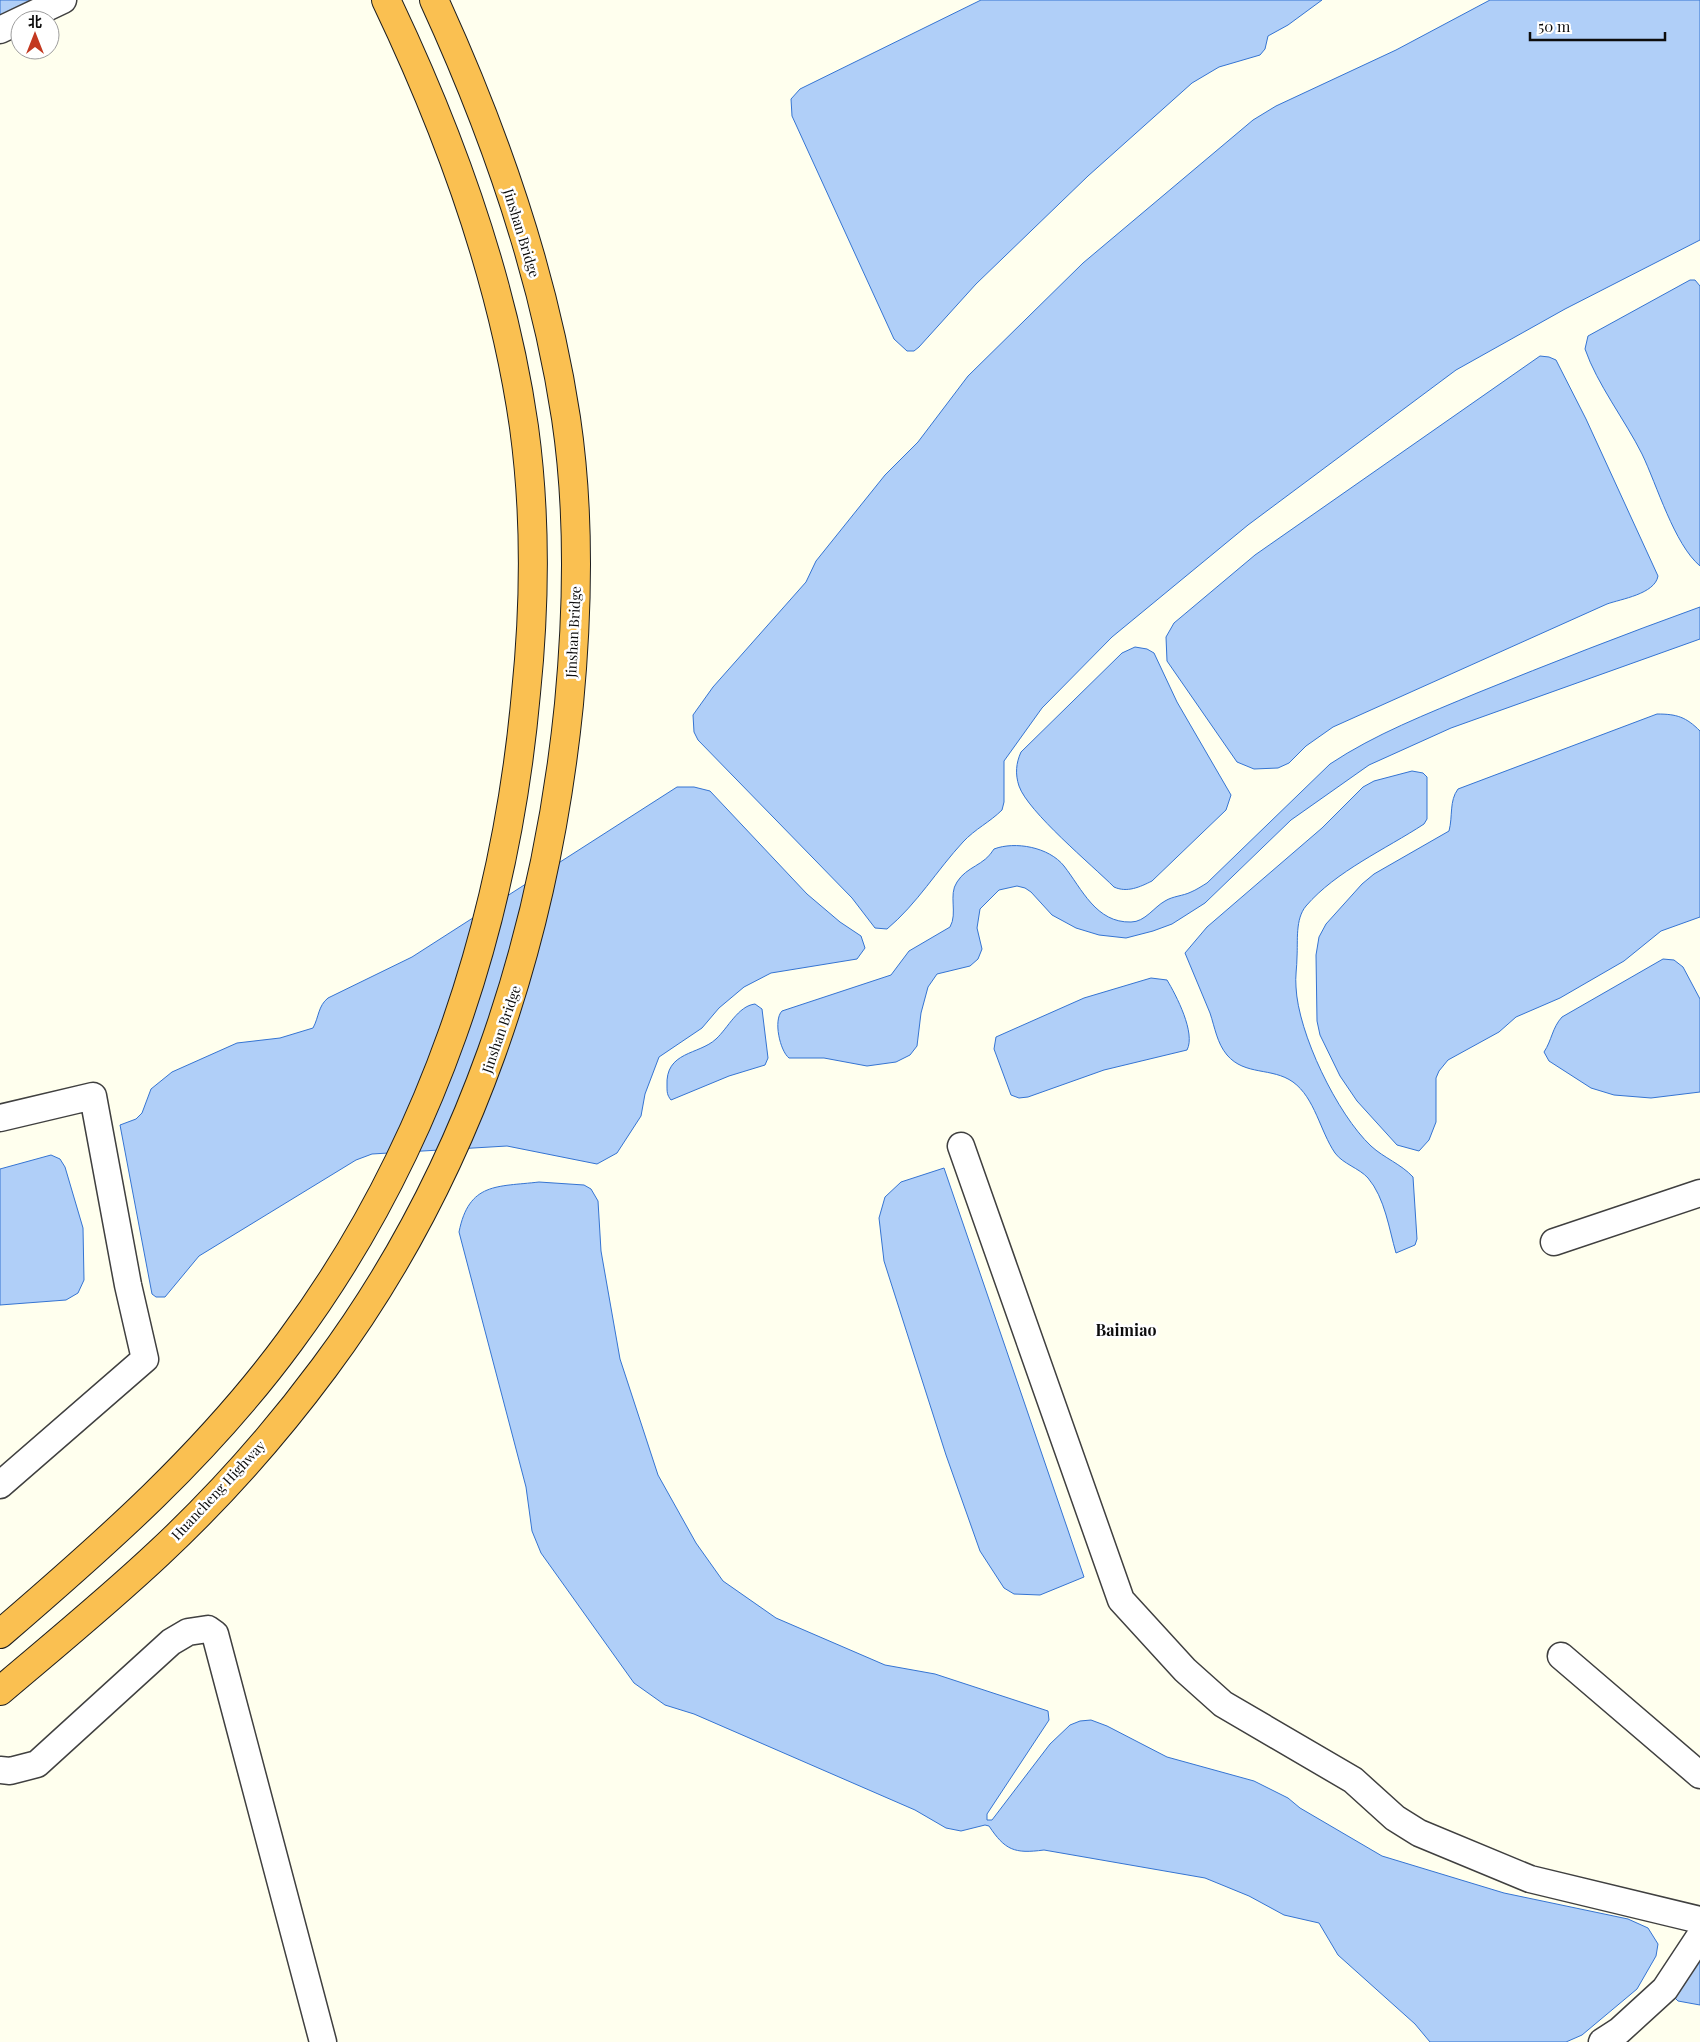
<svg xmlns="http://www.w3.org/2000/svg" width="1700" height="2042" font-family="'Playfair Display','Noto Sans SC',serif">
<rect width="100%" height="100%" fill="#ffe"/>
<path fill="#b0cff8" stroke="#3574d2" d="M 0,0 L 40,0 L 0,18 Z
M 981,0 L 1322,0 L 1288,25 L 1268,36 L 1265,49 L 1260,55 L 1219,67 L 1192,83 L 1088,176 L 976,284 L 919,347 L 914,351 L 907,351 L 894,339 L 792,116 L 791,99 L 800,89 Z
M 1490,0 L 1700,0 L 1700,240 L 1565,309 L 1456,370 L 1248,525 L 1112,637 L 1042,708 L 1004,761 L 1004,802 L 1002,810 C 990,822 975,829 963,842 C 937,870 917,904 887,929 L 875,928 L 852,898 L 698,740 L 694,732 L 693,715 L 713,687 L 806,582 L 816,561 L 885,475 L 918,442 L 968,376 L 1083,263 L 1253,120 L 1276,106 L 1396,50 Z
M 1690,280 L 1695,280 L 1700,286 L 1700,566 C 1674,544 1657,485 1642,454 C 1625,420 1597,384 1585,349 L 1588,336 Z
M 1540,356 L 1549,357 L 1556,360 L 1586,419 L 1658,576 C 1655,594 1621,599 1607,604 L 1333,727 L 1306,746 L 1289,763 L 1278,768 L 1254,769 L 1237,762 L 1167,661 L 1166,637 L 1174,623 L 1255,555 Z
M 1700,607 L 1700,639 L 1451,728 L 1369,765 L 1291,820 L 1205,903 L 1172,924 L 1153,931 L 1126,938 L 1099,935 L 1076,928 L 1052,915 L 1031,892 L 1025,888 L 1017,886 L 999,890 L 980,909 L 977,928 L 982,949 L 978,959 L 970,966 L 937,974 L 928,987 L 921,1013 L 917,1046 L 910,1055 L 896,1062 L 867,1066 L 824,1058 L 789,1058 C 780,1051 773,1020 782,1011 L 891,975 L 909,951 L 950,927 C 958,913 948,895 957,882 C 967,866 984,866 994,849 C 1015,841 1049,847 1064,866 C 1082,889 1096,923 1131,922 C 1145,922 1154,907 1165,901 C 1173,896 1183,896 1191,892 C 1196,890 1202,886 1207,883 L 1330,764 C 1375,734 1427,714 1477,693 C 1551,663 1625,634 1700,607 Z
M 1135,647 L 1147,649 L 1154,653 L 1177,702 L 1231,795 L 1226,810 L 1152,881 C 1140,887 1127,893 1114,887 C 1092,865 1028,812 1019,786 C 1015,774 1016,763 1021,752 L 1122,653 Z
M 1657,714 C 1677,714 1686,717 1700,731 L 1700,917 L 1661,931 L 1624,961 L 1560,998 L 1516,1017 L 1499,1032 L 1448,1060 L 1439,1071 L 1436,1078 L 1436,1122 L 1429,1140 L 1419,1151 L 1397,1145 L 1357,1101 L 1340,1076 L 1320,1035 L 1317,1021 L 1316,955 L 1319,937 L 1326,924 L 1362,884 L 1374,874 L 1449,831 C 1453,816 1449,801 1458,789 Z
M 1412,771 L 1423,773 L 1427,777 L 1427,819 L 1424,824 C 1386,849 1336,871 1306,906 C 1295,919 1298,941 1297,957 C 1297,967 1295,977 1296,987 C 1298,1033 1337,1114 1371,1146 C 1384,1158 1401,1164 1413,1177 L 1417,1239 L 1415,1245 L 1396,1253 C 1389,1229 1385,1198 1368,1178 C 1359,1168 1343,1164 1335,1153 C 1320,1131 1315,1098 1293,1082 C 1272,1067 1245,1076 1227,1055 C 1217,1043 1215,1028 1210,1013 C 1202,993 1193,973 1185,953 L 1207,927 L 1322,828 L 1363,787 L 1374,781 Z
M 677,787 L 694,787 L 710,791 L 807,894 L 840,922 L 861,936 L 865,948 L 857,959 L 771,973 L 744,987 L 719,1008 L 702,1028 L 659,1057 L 645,1094 L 641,1116 L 617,1153 L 597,1164 L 507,1146 L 372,1154 L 356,1160 L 199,1256 L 165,1297 L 156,1297 L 152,1294 L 120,1125 L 136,1119 L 142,1113 L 151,1089 L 172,1072 L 237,1043 L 280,1038 L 313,1028 C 319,1017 318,1006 328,998 L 412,957 Z
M 1663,959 L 1674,960 L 1683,967 L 1700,999 L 1700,1092 L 1651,1098 L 1614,1095 L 1591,1088 L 1549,1061 L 1544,1052 C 1552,1040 1552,1028 1562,1017 Z
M 1151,978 L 1167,980 C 1176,995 1196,1033 1187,1050 L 1104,1070 L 1028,1097 L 1019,1098 L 1011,1095 L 994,1049 L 996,1037 L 1084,998 Z
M 755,1004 L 762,1009 L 768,1058 L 765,1065 L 729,1076 L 671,1100 C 667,1095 667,1092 667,1086 C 665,1051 699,1055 716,1039 C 728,1028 738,1006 755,1004 Z
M 51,1155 L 60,1159 L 65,1167 L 83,1228 L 84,1280 L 78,1293 L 66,1300 L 0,1305 L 0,1169 Z
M 944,1168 L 1084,1577 L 1040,1595 L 1014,1594 L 1004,1588 L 980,1551 L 946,1455 L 884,1261 L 879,1218 L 885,1197 L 901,1182 Z
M 539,1182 L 584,1185 L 591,1189 L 598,1201 L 601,1251 L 620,1359 L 658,1475 L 696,1543 L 723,1581 L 776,1618 L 885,1665 L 935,1674 L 1048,1711 L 1049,1720 L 987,1814 L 987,1820 L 992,1820 L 1050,1744 L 1070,1725 L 1080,1721 L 1091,1720 L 1107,1726 L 1167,1757 L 1254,1781 L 1288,1798 L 1300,1808 L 1382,1856 L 1504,1893 L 1628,1919 L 1648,1928 L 1658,1944 L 1656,1956 L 1637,1989 L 1582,2035 L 1566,2042 L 1430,2042 L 1415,2024 L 1338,1955 L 1319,1923 L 1284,1915 L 1249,1896 L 1205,1878 L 1044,1850 C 1014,1854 1005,1850 989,1826 L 985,1825 L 961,1831 L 946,1828 L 915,1810 L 694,1714 L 665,1705 L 634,1683 L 541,1553 L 532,1531 L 526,1487 L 459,1232 C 469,1182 497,1187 539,1182 Z
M 1700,1956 L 1700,2005 L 1678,2001 L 1675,1998 L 1675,1994 Z"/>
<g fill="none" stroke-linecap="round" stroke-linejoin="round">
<defs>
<path id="minor" d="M 0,30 L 63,0
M 0,1118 L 93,1096 L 128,1285 L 145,1359 L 0,1485
M 961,1146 L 1121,1600 L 1185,1670 L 1223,1704 L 1353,1780 L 1395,1818 L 1419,1833 L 1530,1879 L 1700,1920
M 1554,1242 L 1700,1193
M 1561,1656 L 1700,1775
M 0,1770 L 10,1771 L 37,1764 L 171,1642 L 188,1632 L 208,1629 L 215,1634 L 323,2042
M 1602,2042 L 1619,2031 L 1665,1989 L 1700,1936"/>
<path id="highway" d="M 0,1634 C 106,1543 207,1454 290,1341 C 430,1152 505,926 526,693 C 535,605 536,515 524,427 C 503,280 450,134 386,0
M 0,1691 C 53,1646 108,1601 159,1553 C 219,1497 275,1434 324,1368 C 468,1175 545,942 569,704 C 578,609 580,512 566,418 C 544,273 495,133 434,0"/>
</defs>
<use href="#minor" stroke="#404040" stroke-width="29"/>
<use href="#highway" stroke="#1e1e1e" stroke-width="30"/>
<use href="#minor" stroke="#fff" stroke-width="26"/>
<use href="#highway" stroke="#fac051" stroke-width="28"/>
</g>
<g text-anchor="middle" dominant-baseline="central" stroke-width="5" stroke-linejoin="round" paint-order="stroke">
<g font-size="14" fill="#0d0d0d" stroke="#fff">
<text transform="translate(522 233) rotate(73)">Jinshan Bridge</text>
<text transform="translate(573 632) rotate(-87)">Jinshan Bridge</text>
<text transform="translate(501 1029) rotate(-71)">Jinshan Bridge</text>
<text transform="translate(218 1490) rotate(-47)">Huancheng Highway</text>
</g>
<g font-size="16" font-weight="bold" fill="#0d0d0d" stroke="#fff">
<text x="1126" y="1329">Baimiao</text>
</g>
</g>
<g transform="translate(35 35)"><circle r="24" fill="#ffffff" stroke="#9e9e9e"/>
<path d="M0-4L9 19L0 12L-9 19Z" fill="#c33920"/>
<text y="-8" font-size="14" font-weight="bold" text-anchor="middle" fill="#0d0d0d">北</text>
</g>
<path d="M1530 32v8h135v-8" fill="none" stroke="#0d0d0d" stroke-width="2.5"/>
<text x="1538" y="32" font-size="15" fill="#0d0d0d" stroke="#ffffff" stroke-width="4" paint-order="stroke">50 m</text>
</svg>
